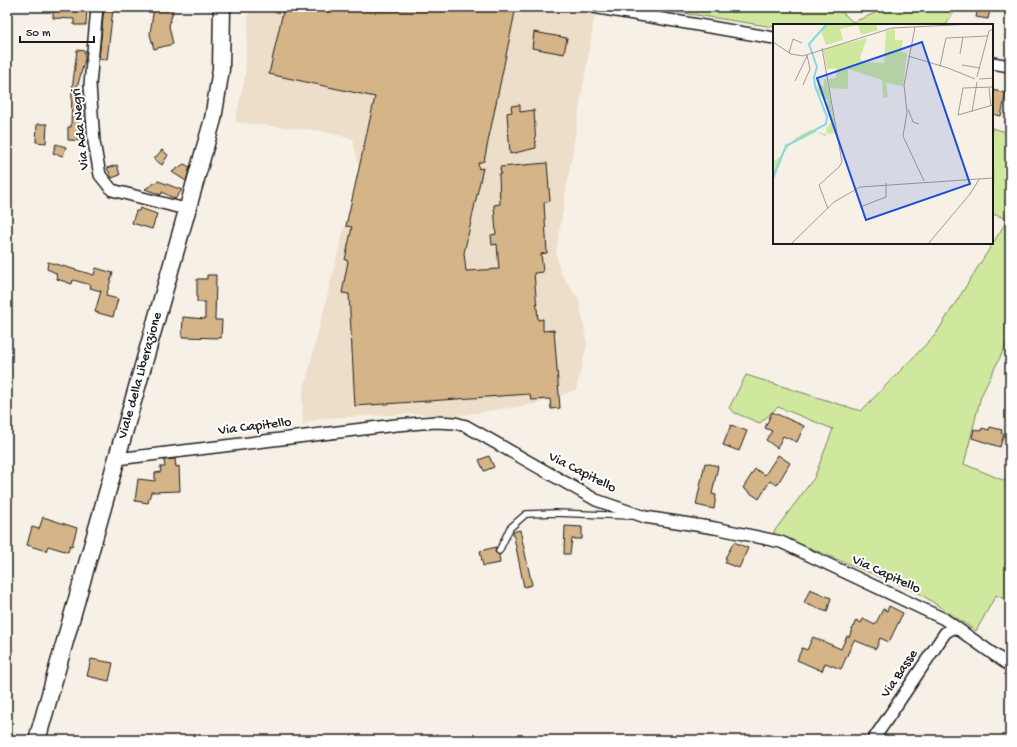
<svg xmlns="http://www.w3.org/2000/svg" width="1017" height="747" font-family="'Gochi Hand',sans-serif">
<rect width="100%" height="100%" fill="#f7f0e7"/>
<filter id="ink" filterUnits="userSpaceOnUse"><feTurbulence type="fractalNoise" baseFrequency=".025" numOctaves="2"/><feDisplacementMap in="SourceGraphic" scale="8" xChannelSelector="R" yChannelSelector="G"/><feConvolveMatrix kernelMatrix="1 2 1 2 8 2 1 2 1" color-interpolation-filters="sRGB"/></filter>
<g filter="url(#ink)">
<path fill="#eddeca" d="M 249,7 L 547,7 L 595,14 L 556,252 L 560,272 L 579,300 L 587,344 L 576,390 L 536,404 L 454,416 L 414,414 L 321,418 L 303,424 L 302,397 L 350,204 L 356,197 L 360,173 L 353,139 L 322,131 L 235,122 L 245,76 Z"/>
<path fill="#cfe89e" stroke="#76825d" d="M 644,7 L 836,7 L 853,22 L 871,15 L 885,7 L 956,7 L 946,25 L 774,25 L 774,27 Z
M 992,128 L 1010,133 L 1010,337 L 981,396 L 964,464 L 1010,483 L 1010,602 L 996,595 L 976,631 L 919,593 L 773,533 L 814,478 L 833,429 L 778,407 L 760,423 L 735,413 L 729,408 L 746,375 L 861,411 L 936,334 L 1008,219 L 992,214 Z"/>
<path fill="#d5b588" stroke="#1c1c1c" d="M 53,7 L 87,7 L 86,25 L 74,25 L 74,19 L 53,18 Z
M 104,7 L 113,9 L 107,60 L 99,59 Z
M 154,7 L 163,7 L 173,11 L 169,26 L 173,44 L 154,49 L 150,34 Z
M 284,7 L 492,7 L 515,12 L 484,161 L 478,163 L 479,169 L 483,168 L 464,253 L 466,271 L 499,269 L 497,244 L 492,245 L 491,235 L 496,234 L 494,205 L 500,204 L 499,174 L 501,174 L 500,167 L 547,163 L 550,201 L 544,203 L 547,253 L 541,254 L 543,272 L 534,273 L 538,320 L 543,319 L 543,331 L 554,330 L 560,408 L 551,409 L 550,399 L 531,400 L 530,394 L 355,406 L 349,294 L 342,293 L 348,261 L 345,260 L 352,227 L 346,226 L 375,97 L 269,74 Z
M 978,7 L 990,10 L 988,19 L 976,17 Z
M 534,32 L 567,38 L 564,54 L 532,48 Z
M 77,50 L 85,51 L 85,59 L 76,91 L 72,90 Z
M 992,90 L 1006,93 L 1001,116 L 992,114 Z
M 72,91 L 83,91 L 84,122 L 86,122 L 87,141 L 68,140 L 68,127 L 71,127 Z
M 520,105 L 520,112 L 534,110 L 536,148 L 510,154 L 507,113 L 512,112 L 511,106 Z
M 37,124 L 47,124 L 46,143 L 36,142 Z
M 56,144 L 66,147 L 63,156 L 53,153 Z
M 162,150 L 168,155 L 162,165 L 154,159 Z
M 184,164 L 190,167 L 186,181 L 172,172 Z
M 117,165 L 120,175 L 112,178 L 107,168 Z
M 158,181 L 161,182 L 182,190 L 175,199 L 162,192 L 161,195 L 145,189 Z
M 140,208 L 157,214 L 152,229 L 132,223 L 136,211 L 139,211 Z
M 48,262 L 94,275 L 96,268 L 113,273 L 106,296 L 118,299 L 113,317 L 95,312 L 101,291 L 90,288 L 91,285 L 73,280 L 72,284 L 57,279 L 56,273 L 47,269 Z
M 207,275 L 216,275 L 215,320 L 222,320 L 221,338 L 182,337 L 183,317 L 205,319 L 205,302 L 197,302 L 197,279 L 207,279 Z
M 772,412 L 804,426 L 797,442 L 783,436 L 777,448 L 766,440 L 772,431 L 765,428 Z
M 731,425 L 747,431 L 739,451 L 723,445 Z
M 990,427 L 1002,430 L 1001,433 L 1004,434 L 1000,447 L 972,438 L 974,429 L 981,431 L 982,428 L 989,430 Z
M 778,455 L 790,463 L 777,485 L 770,481 L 759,499 L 743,488 L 755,469 L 765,475 Z
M 489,456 L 494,467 L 484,471 L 479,460 Z
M 175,459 L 176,467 L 179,466 L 180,491 L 151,492 L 148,503 L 135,501 L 138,479 L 155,481 L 155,473 L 161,472 L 160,467 L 165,467 L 164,460 Z
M 705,463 L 718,466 L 712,494 L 716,495 L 714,509 L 696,505 Z
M 43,517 L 77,528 L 72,546 L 70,545 L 68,552 L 48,546 L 46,551 L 27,545 L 32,527 L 39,529 Z
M 565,526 L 582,527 L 582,539 L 572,539 L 570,554 L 564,554 Z
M 520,530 L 532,585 L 524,587 L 513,532 Z
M 734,542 L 748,548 L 739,568 L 725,563 L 727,559 L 725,558 Z
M 496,547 L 495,552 L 499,555 L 500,563 L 483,566 L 480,551 Z
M 810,589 L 831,598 L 827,612 L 804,603 Z
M 889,606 L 903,613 L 889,642 L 880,638 L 876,649 L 854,640 L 841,669 L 825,663 L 822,671 L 797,660 L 802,648 L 807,650 L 813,637 L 841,649 L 847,636 L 849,637 L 856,620 L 861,623 L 863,619 L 875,625 L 883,609 L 887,611 Z
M 91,659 L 113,663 L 109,681 L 87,676 Z"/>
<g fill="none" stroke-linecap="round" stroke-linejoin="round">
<defs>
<path id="lane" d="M 499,551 L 510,528 L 526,514 L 556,513 L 631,516"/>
<path id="street" d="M 97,7 L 90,85 L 94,142 L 100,175 L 112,190 L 189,210
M 593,7 L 774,38
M 992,63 L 1010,66
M 117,459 L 396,425 L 436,422 L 455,423 L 466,426 L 596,500 L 645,517 L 715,528 L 781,542 L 944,619 L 1010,666
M 873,740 L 945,633 L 954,627"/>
<g id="secondary">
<path id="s1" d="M 37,740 L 213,119 L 221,69 L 222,7"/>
</g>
</defs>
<use href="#lane" stroke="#1c1c1c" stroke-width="8"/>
<use href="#street" stroke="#1c1c1c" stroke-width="14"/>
<use href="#secondary" stroke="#1c1c1c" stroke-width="19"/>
<use href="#lane" stroke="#fff" stroke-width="5.5"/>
<use href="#street" stroke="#fff" stroke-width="11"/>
<use href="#secondary" stroke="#fff" stroke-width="16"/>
</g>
</g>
<g text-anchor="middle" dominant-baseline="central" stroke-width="4" stroke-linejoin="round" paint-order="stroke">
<g font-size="14" fill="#1c1c1c" stroke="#fff">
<text transform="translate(81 129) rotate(-96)">Via Ada Negri</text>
<text stroke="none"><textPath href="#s1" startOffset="379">Viale della Liberazione</textPath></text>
<text transform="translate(255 427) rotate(-7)">Via Capitello</text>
<text transform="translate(582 473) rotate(27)">Via Capitello</text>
<text transform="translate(886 575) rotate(25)">Via Capitello</text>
<text transform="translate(900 674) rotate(-56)">Via Basse</text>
</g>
</g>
<g transform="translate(773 24)">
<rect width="220" height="220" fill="#f7f0e7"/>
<path d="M 56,0 L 103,0 L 105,6 L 88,11 L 85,1 L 67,5 L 70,16 L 53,21 L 48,7 ZM 122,5 L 122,16 L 130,16 L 128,28 L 134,29 L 130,62 L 113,59 L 115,73 L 110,74 L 109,56 L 75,45 L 75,65 L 57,64 L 55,55 L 63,54 L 63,44 L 54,45 L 50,25 L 94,14 L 87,34 L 90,38 L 111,39 L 113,7 ZM 51,55 L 53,55 L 64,109 L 53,110 L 53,113 L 44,108 L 17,121 L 11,129 L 0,159 L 2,138 L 0,138 L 11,129 L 12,120 L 19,119 L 22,114 L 37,106 L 54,110 L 53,105 L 59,97 L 54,84 L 55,76 L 46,71 L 43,61 L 51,62 Z" fill="#cfe89e"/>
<path fill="none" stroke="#88d8e4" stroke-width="2" d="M 0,153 L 13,122 L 53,100 L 54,93 L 42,62 L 41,53 L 44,43 L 36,20 L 54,0"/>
<path fill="none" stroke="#9f9b96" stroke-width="1" d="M 142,3 L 131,61 L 134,89 L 130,112 L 151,157M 0,18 L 18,30 L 30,32 L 119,4 L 200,0M 49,24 L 69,138 L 66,143 L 46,161 L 55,185M 16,29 L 20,15 L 29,19M 187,30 L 190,13M 135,32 L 175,44 L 202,55M 189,41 L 207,44M 167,42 L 173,14 L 215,12M 204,53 L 216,7 L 220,5M 206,55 L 220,54M 22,57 L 34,32M 30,61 L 37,45 L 34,31M 220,63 L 190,64 L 185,91 L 220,81M 216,64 L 218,82M 135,85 L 140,98 L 146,100M 199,88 L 204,58M 87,183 L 113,173 L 113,159M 18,220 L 61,178 L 87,163 L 220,154M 155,220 L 197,170 L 207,154"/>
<path fill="#1d4ed8" fill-opacity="0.15" stroke="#1d4ed8" stroke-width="2" d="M 149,18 L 197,160 L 93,196 L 44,54 Z"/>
<rect width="220" height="220" fill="none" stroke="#1c1c1c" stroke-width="2"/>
</g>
<rect width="1017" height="747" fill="none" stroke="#fff" stroke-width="24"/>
<rect x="12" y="12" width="993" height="723" fill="none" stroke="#1c1c1c" stroke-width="1.5" filter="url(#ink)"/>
<path d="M20 36v6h74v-6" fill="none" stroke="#1c1c1c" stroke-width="2"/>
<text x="26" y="36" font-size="12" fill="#1c1c1c" stroke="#ffffff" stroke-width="3" paint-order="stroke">50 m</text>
</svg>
